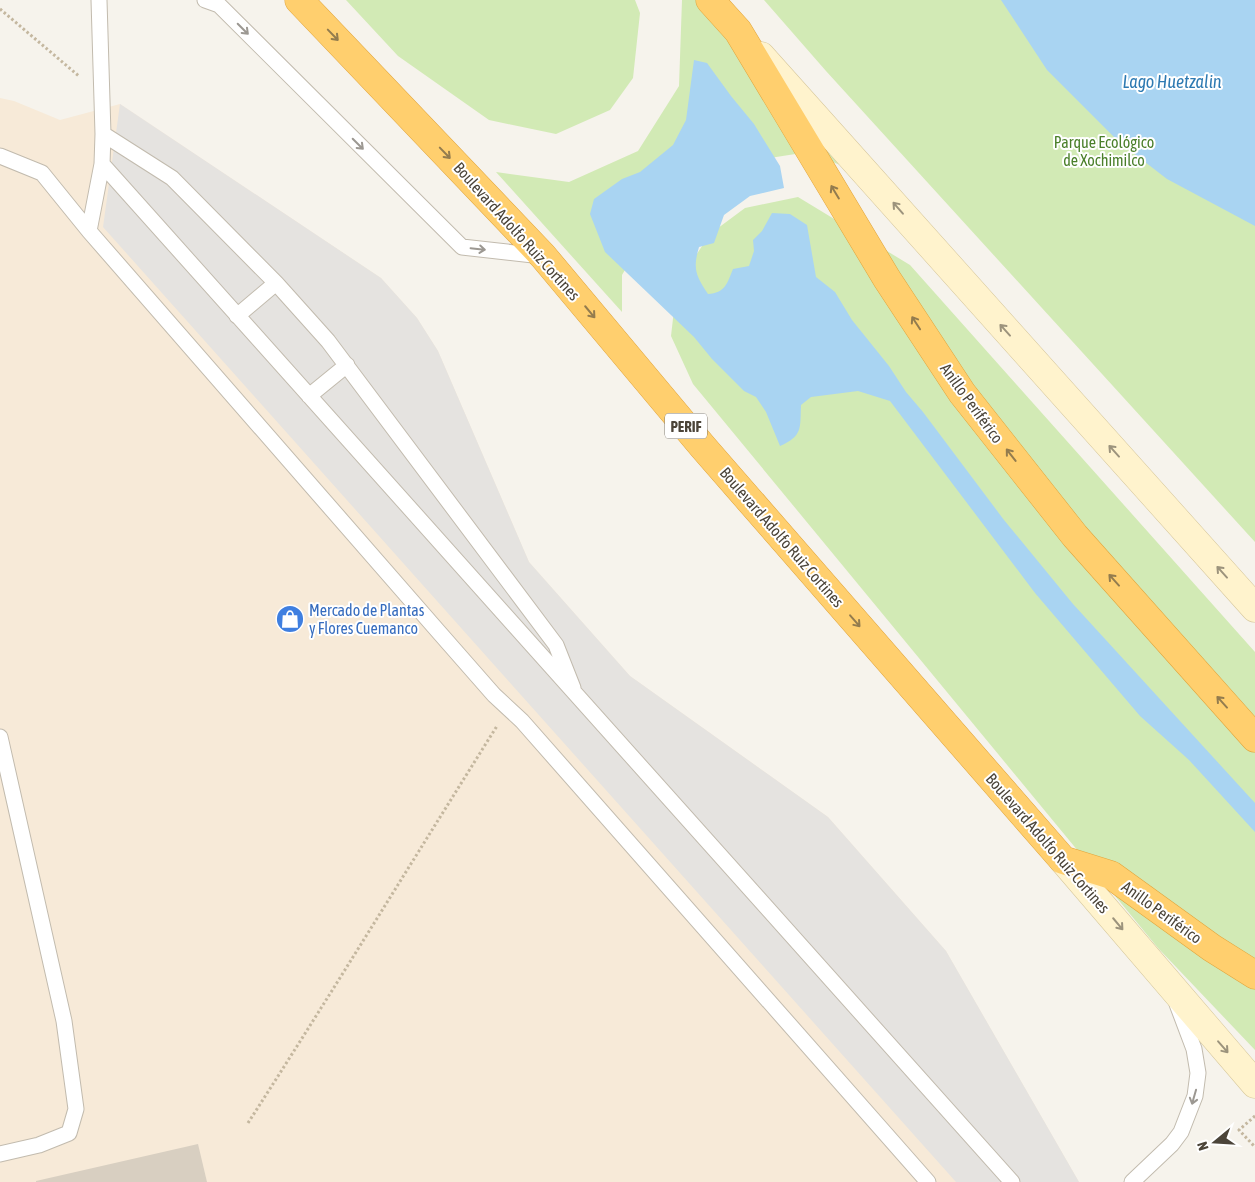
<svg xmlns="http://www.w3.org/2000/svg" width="1255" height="1182" font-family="'Asap Condensed',sans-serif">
<rect width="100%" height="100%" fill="#f6f3ec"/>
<path fill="#f7ead8" d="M 0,98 L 14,101 L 60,120 L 120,104 L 381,278 L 417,318 L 438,351 L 529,562 L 630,676 L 828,817 L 946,951 L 1079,1182 L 0,1182 Z"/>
<path fill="#d2eab5" d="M 346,0 L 635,0 L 640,13 L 633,78 L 610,110 L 556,134 L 489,120 L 398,56 Z
M 682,0 L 707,0 L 865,175 L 808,152 L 719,166 L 658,213 L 622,275 L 622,312 L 496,172 L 569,182 L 638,151 L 679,86 Z
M 764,0 L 1255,0 L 1255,542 L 826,71 Z
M 798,197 L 910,265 L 1255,652 L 1255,1050 L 1158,948 L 693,384 L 671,336 L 677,284 L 710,234 L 745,208 Z"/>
<path fill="#e5e3e0" d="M 120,104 L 381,278 L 417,318 L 438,351 L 529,562 L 630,676 L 828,817 L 946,951 L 1079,1182 L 956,1182 L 103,227 Z"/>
<path fill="#a9d4f2" d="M 1001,0 L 1255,0 L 1255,226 L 1167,179 L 1119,142 L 1047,70 Z
M 694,60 L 707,63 L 731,96 L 754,124 L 780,166 L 784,188 L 750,196 L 724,215 L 714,243 L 699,247 C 693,268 695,275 708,294 C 725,293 727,284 733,269 L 749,266 L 754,251 L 753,240 L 762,231 L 772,213 L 790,214 L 807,225 L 816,277 L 835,292 L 852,320 L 889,366 L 906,392 L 923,412 L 1004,520 L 1073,604 L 1255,803 L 1255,832 L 1189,760 L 1140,716 L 1035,593 L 890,401 L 858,391 L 811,397 L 801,405 C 800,428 803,436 780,446 L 766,412 L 756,397 L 744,391 L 712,359 L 694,337 L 605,252 L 590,214 L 594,199 L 622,179 L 640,172 L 673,145 L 686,120 Z"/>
<path fill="#d8cfc1" d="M 198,1144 L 207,1182 L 36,1182 L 36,1181 Z"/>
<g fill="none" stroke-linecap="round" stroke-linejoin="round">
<defs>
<path id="lane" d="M 205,0 L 219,5 L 462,247 L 542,256
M 103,134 L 172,178 L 276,283 L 328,341 L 556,645 L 573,688
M 0,156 L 42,173 L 89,231 L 437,630 L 494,695 L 522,721 L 928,1182
M 102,164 L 1012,1182
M 89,231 L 102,164 L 103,134 L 99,0
M 237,316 L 276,283
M 309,396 L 347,365
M 0,737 L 64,1021 L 76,1109 L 69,1133 L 39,1145 L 0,1154
M 1132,1182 L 1172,1144 L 1181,1132 L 1195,1096 L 1198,1073 L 1194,1049 L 1177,1004"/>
<path id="secondary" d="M 761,56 L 1255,608
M 1063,860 L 1255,1084"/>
<path id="highway" d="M 299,0 L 543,256 L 703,447 L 1063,860 L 1111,875 L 1212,948 L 1255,975
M 710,0 L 738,31 L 887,279 L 962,393 L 1075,536 L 1255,738"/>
</defs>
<use href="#lane" stroke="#c2bbae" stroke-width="17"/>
<use href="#secondary" stroke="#d6c79b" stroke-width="29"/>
<use href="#highway" stroke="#e0a43c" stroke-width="29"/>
<path stroke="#c4b79f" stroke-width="3" stroke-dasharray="2.5 2.5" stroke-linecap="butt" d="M 0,9 L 80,77
M 1255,1116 L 1239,1130 L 1255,1147
M 248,1123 C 333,991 414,858 497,726"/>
<use href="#lane" stroke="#fff" stroke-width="15"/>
<use href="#secondary" stroke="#fff3cd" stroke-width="28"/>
<use href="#highway" stroke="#ffcf6e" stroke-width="28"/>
</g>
<defs><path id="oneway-shaft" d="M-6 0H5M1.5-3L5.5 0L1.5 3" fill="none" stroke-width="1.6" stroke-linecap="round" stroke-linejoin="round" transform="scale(1.25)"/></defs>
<g stroke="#9c9892">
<use href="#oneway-shaft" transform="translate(243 29) rotate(45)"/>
<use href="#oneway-shaft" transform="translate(358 144) rotate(45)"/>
<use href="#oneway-shaft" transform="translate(478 249) rotate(6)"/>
<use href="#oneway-shaft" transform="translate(1194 1097) rotate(106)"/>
</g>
<g stroke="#937c4e">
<use href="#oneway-shaft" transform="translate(333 35) rotate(46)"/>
<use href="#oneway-shaft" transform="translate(445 153) rotate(46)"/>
<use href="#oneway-shaft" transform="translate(835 192) rotate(-121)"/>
<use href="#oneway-shaft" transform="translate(590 312) rotate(50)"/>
<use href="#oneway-shaft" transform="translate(916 323) rotate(-123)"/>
<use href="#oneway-shaft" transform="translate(1011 455) rotate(-128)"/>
<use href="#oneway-shaft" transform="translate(1114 580) rotate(-132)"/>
<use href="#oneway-shaft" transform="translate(855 621) rotate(49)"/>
<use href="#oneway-shaft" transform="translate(1222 702) rotate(-132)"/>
</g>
<g stroke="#9c937c">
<use href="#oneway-shaft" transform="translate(898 208) rotate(-131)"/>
<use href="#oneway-shaft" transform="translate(1005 330) rotate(-132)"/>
<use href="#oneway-shaft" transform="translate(1114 451) rotate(-132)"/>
<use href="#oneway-shaft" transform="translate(1222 572) rotate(-132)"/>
<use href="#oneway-shaft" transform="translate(1118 924) rotate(50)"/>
<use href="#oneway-shaft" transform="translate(1223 1047) rotate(49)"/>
</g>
<defs>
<symbol id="shop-disc" viewBox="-11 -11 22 22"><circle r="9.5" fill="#3f7fe0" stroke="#fff"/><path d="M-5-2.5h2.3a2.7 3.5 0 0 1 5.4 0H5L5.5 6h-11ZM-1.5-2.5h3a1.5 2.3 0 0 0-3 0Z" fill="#fff"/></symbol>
</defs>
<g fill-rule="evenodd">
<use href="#shop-disc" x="274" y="603" width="32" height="32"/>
</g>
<g text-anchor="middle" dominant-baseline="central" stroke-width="4" stroke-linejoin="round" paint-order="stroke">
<rect fill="#fff" stroke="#817c74" stroke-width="1" x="665" y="413.5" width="42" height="25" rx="4"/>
<g font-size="15" font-weight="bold" fill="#4b4439">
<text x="686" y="426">PERIF</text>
</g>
<g font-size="16" fill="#4a7f2a" stroke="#fff">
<text x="1104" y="142">Parque Ecológico<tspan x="1104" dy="18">de Xochimilco</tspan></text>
</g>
<g font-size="16" fill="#4b4439" stroke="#fff">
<text transform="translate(517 231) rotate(48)">Boulevard Adolfo Ruiz Cortines</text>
<text transform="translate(972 403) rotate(54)">Anillo Periférico</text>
<text transform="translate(782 537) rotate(49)">Boulevard Adolfo Ruiz Cortines</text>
<text transform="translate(1048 843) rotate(49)">Boulevard Adolfo Ruiz Cortines</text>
<text transform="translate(1162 912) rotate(36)">Anillo Periférico</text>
</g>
<g font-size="16" fill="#366cbe" stroke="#fff" text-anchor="start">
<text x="309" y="610">Mercado de Plantas<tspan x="309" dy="18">y Flores Cuemanco</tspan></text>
</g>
<g font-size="18" font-style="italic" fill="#2e7ab2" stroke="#fff">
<text x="1172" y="81">Lago Huetzalin</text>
</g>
</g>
<g transform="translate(1215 1142) rotate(252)" stroke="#ffffff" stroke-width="4" paint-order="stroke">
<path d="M0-4L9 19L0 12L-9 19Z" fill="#4b4439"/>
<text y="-8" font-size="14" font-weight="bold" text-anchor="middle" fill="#4b4439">N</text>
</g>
</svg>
